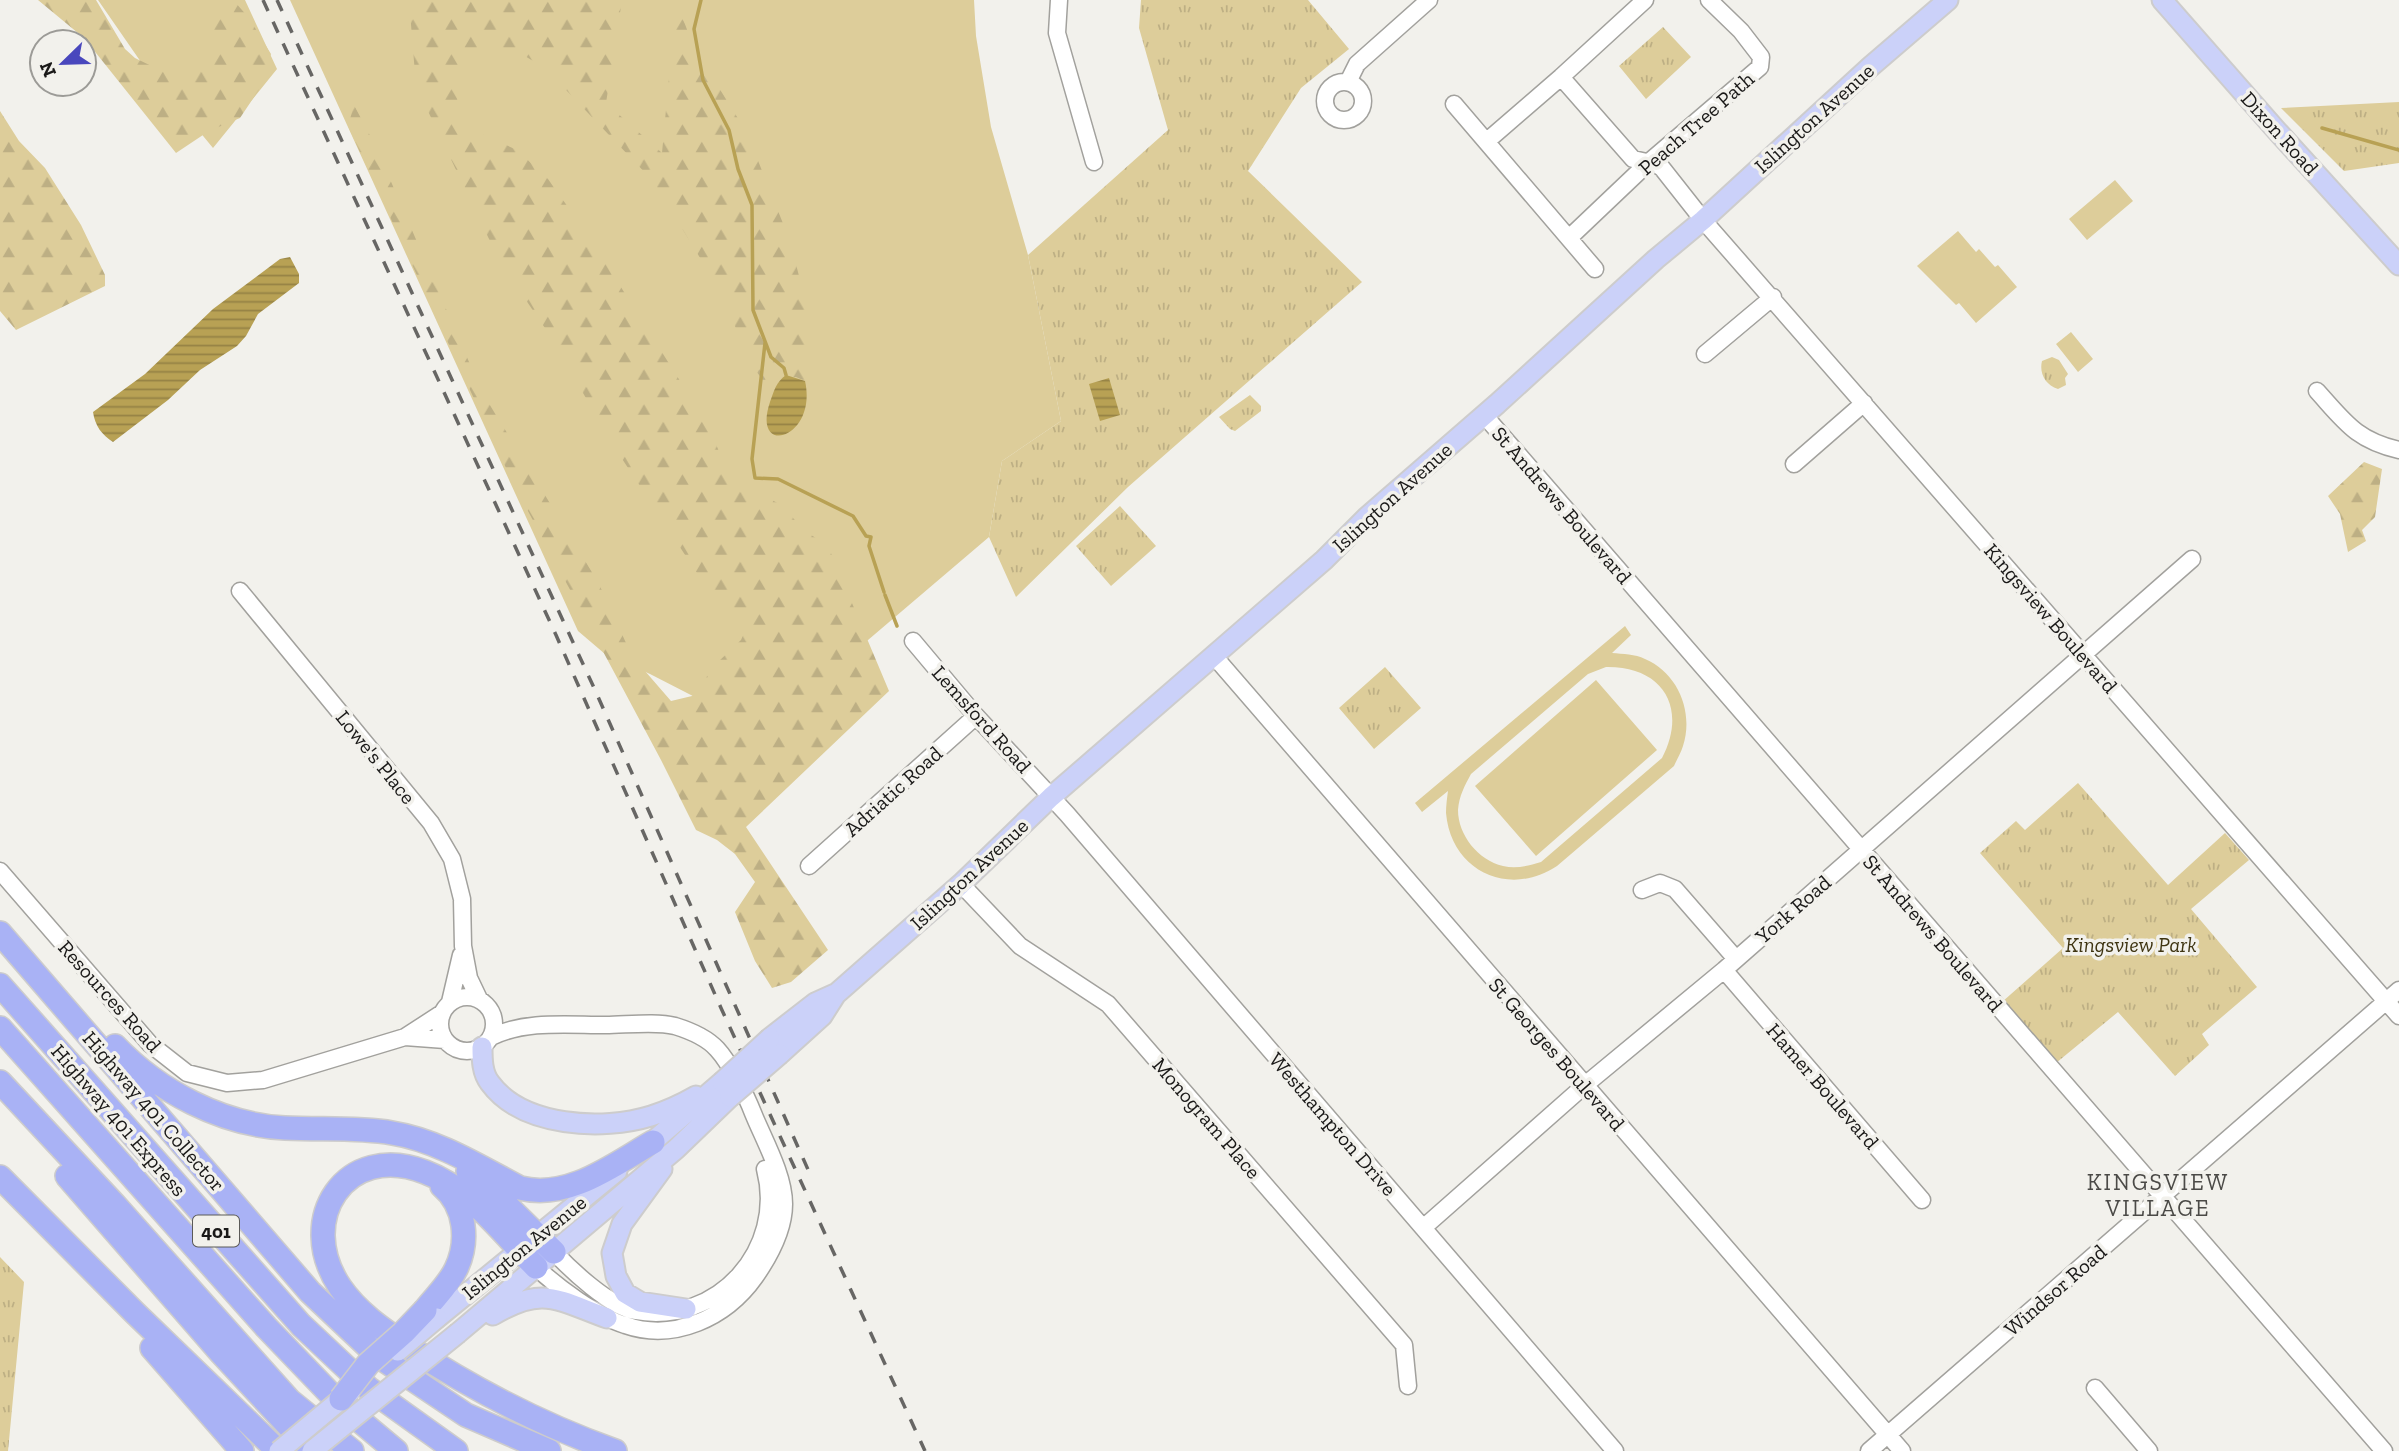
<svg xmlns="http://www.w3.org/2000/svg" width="2399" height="1451" font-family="'Zilla Slab',serif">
<defs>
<pattern id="forest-firs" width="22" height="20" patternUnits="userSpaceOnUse" patternTransform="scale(1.75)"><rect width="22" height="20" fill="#ddcd9a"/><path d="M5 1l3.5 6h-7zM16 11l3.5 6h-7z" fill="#bdaf84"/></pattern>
<pattern id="park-tufts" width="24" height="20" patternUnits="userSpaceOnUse" patternTransform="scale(1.75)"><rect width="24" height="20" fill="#ddcd9a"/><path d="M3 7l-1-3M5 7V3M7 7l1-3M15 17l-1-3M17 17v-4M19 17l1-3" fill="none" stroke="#bdaf84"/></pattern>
<pattern id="water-rules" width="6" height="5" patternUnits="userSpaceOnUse" patternTransform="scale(1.75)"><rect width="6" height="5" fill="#b8a154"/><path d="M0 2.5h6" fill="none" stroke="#958245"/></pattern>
</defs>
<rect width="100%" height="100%" fill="#f2f1ec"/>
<path fill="#ddcd9a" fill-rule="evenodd" d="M 98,0 L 245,0 L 277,69 L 213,148 L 157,80 L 152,78 Z
M 290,0 L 974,0 L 976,36 L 991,127 L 1028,255 L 1061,421 L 1002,461 L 989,537 L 761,731 L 650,674 L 605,654 L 578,631 Z
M 2115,180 L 2133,201 L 2087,240 L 2069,219 Z
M 1958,231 L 1976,252 L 1979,249 L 1995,267 L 1998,265 L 2017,287 L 1976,323 L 1959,303 L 1956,305 L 1917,266 Z
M 2071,332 L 2093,359 L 2078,372 L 2056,344 Z
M 1625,626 L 1631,635 L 1612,653 C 1623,654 1635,654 1645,659 C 1678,673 1694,712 1683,746 C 1681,753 1677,759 1674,766 L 1557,866 C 1509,898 1451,871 1446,813 C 1446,806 1447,798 1448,791 L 1422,812 L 1415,803 ZM 1606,667 C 1663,666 1688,708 1662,758 L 1541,862 C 1528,866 1516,869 1503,866 C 1478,860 1458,835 1458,810 C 1459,796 1465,785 1471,774 L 1588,674 Z
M 1596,680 L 1657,750 L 1536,856 L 1475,786 Z"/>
<path fill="url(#forest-firs)" d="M 38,0 L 96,0 L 125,49 L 135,58 L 174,77 L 197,69 L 213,57 L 211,26 L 214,16 L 234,1 L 249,18 L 271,54 L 260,88 L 240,118 L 209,131 L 176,153 L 84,38 Z
M 409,0 L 622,0 L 606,103 L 662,153 L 676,0 L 687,0 L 682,16 L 693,46 L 747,133 L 790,241 L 807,307 L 809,365 L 805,381 L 796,377 L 781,378 L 777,383 L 764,382 L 747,358 L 724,297 L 653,181 L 545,68 L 518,52 L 488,47 L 473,53 L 458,74 L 455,89 L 462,119 L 475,131 L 517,150 L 548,179 L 590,238 L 709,427 L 722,459 L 743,484 L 781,505 L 805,531 L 828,546 L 889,691 L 746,827 L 828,950 L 791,982 L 772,988 L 755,961 L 735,912 L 755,882 L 735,854 L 717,840 L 696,830 L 661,760 L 513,483 L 348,126 L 354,105 L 376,147 L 482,392 L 598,582 L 632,656 L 671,701 L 692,696 L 718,662 L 741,640 L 746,629 L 712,596 L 613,445 L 549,334 L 500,262 L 416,86 Z
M 0,111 L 19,141 L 45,168 L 81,225 L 105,275 L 105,286 L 16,330 L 0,311 Z
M 2364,462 L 2382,469 L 2375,517 L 2362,530 L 2366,541 L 2348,552 L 2340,514 L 2328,496 Z"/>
<path fill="url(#park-tufts)" d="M 1141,0 L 1308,0 L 1349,49 L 1301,88 L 1248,171 L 1362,282 L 1128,487 L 1016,597 L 989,537 L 1002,461 L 1061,421 L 1028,255 L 1168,130 L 1139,28 Z
M 1663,27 L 1691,57 L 1646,99 L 1619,66 Z
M 2399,102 L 2399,163 L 2344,171 L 2281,108 Z
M 2052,357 L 2059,360 L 2068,374 L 2065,378 L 2066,385 L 2058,389 C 2045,385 2039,373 2042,361 Z
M 1250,395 L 1261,406 L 1261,411 L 1235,431 L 1230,429 L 1219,417 Z
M 1120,506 L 1156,546 L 1111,586 L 1076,546 Z
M 1385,667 L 1421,708 L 1374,749 L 1339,708 Z
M 2078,783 L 2168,885 L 2225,833 L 2249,860 L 2191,909 L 2257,987 L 2202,1034 L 2209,1045 L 2175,1076 L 2118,1012 L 2056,1063 L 2002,1002 L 2063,948 L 1980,853 L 2016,821 L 2025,830 Z
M 0,1257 L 24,1282 L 8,1451 L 0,1451 Z"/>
<path fill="url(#water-rules)" d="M 290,257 L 299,274 L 299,283 L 258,314 L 246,336 L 237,346 L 200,370 L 168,400 L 113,442 C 102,435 95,426 93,412 L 145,374 L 213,309 L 280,259 Z
M 786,375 L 805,381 C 818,439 751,458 770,402 C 774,391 776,382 786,375 Z
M 1109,378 L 1120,415 L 1100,421 L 1089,384 Z"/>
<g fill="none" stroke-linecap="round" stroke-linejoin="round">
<path stroke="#b8a154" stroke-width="3.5" d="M 701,0 L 694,29 L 703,80 L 729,130 L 738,169 L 752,205 L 753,310 L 771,357 L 784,368 L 786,375
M 2322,128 L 2399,150
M 765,343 L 752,459 L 755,478 L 778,479 L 853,516 L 866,536 L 871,537 L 869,546 L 884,592
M 885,595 L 897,626"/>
<defs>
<path id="minor" d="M 1059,0 L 1057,33 L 1094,162
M 1561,77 L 1633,159 L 1656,164 L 1662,168 L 1703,220 L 2399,1016
M1325 101a19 19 0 1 1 38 0a19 19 0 1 1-38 0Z
M 1348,82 L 1357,64 L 1429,0
M 1454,104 L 1595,269
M 1487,141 L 1561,77 L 1645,0
M 1569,238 L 1649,162 L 1760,67 L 1761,57 L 1741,31 L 1709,0
M 1705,354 L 1773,297
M 2317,391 C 2345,422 2356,440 2399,450
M 1484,415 L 2384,1451
M 1794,464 L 1864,403
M 240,591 L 431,823 L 452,859 L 462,899 L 463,946 L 469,978 L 479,999
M 913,641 L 976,716 L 1067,814 L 1615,1451
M 1214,656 L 1902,1451
M 809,866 L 976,716
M 0,871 L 150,1044 L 187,1073 L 227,1083 L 263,1080 L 405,1037 L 442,1013
M 961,884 L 1020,946 L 1108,1004 L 1404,1345 L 1408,1386
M 1642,890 L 1660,883 L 1675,889 L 1736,959
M 1724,970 L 1922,1200
M440 1024a27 27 0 1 1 54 0a27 27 0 1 1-54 0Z
M 450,1002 L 461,955
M 405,1037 L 445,1040
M 491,1037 C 526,1020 567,1025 606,1025 C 625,1025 657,1021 675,1026 C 688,1030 707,1038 717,1049 C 730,1063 746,1095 753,1113 C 764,1140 784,1175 784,1204 C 784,1230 769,1257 755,1277 C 726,1318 674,1342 625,1325 C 598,1317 557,1287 536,1267
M 1423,1228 L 1585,1085 L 1724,970 L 2192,559
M 554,1252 C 571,1270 609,1306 635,1311 C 718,1326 786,1249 765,1169
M 2095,1388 L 2149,1451
M 1869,1451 L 2399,990"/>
<path id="major" d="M 2162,0 L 2277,131 L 2399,265
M 770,1038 L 815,1003 L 835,994
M 482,1047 C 482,1059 482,1073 490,1083 C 522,1127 603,1131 651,1116 C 667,1111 682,1104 696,1096
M 780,1054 L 822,1016 L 836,994 L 961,884 L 1051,797 L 1324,560 L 1367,517 L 1497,404 L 1656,259 L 1703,220 L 1870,67 L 1948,0
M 643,1150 L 722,1082
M 662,1169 L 622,1224 L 612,1253 L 616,1276 L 625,1293 L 640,1302 L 686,1309
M 493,1315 C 543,1285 557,1300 607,1318
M 437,1318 L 617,1171
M 458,1333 L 676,1149 L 730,1097"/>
<path id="highway" d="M 0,933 L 310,1292 L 378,1356 L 466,1415 L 549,1451
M 0,985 L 301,1325 L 368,1388 L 456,1451
M 0,1028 L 266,1327 L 341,1405 L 396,1451
M 115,1046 C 158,1091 222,1125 285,1128 C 321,1130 357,1127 392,1133 C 437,1140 480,1167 520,1188 C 569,1200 613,1165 653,1142
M 0,1082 L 114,1204 L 289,1400 L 352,1451
M 468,1171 L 489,1188 L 554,1252
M 67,1176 L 221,1353 L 312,1451
M 0,1177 L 135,1313 L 278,1451
M 536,1267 C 502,1233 471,1189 425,1172 C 345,1141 295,1220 340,1287 C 357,1312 382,1329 407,1346 C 471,1388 542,1425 615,1451
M 425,1310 C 435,1297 449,1284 456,1269 C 469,1242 466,1206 442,1186
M 152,1348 L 242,1451"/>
</defs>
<use href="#minor" stroke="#a2a19d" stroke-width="19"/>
<use href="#major" stroke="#cdcccc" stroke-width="23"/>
<use href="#highway" stroke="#cdcccc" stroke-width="26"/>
<use href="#minor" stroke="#fff" stroke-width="16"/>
<use href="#major" stroke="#cbd1f9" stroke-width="19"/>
<use href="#highway" stroke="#a9b2f5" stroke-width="23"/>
<path stroke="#676664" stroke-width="3.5" stroke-dasharray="12 12" stroke-linecap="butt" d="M 263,0 L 556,635 L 721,1008 L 925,1451
M 277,0 L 595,690 L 810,1174"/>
<defs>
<path id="major-bridge" d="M 722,1082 L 770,1038
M 730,1097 L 780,1054
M 398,1351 L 437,1318
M 279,1451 L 351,1391
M 312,1451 L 458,1333"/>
<path id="highway-bridge" d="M 341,1399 L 368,1364 L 403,1333 L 425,1310"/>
</defs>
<use href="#major-bridge" stroke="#cdcccc" stroke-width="23" stroke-linecap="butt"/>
<use href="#highway-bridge" stroke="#cdcccc" stroke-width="26" stroke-linecap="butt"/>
<use href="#major-bridge" stroke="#cbd1f9" stroke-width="19"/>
<use href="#highway-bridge" stroke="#a9b2f5" stroke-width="23"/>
</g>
<g text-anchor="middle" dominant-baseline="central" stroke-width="7" stroke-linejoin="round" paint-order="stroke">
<rect fill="#f2f1ec" stroke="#5b5a58" stroke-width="2" x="193" y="1215.5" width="46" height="31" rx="5"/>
<g font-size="19" font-weight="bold" fill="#1a1918">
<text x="216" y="1231">401</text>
</g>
<g font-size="21" fill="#1a1918" stroke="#f2f1ec">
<text transform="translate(1814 118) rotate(-42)">Islington Avenue</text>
<text transform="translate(1696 123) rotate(-41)">Peach Tree Path</text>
<text transform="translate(2280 133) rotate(48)">Dixon Road</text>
<text transform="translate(1392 497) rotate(-42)">Islington Avenue</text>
<text transform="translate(1562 505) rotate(49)">St Andrews Boulevard</text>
<text transform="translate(2051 618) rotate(49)">Kingsview Boulevard</text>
<text transform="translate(982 719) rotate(48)">Lemsford Road</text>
<text transform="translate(376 757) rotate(51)">Lowe's Place</text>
<text transform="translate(893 791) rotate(-42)">Adriatic Road</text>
<text transform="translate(969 874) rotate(-43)">Islington Avenue</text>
<text transform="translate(1793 909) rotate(-41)">York Road</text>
<text transform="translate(1933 933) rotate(49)">St Andrews Boulevard</text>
<text transform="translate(110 996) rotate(48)">Resources Road</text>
<text transform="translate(1557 1054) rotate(49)">St Georges Boulevard</text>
<text transform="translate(1823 1086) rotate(49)">Hamer Boulevard</text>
<text transform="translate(154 1111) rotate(49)">Highway 401 Collector</text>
<text transform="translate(1207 1118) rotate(49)">Monogram Place</text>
<text transform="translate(119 1120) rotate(49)">Highway 401 Express</text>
<text transform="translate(1333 1124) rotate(49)">Westhampton Drive</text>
<text transform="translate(524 1247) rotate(-39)">Islington Avenue</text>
<text transform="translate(2055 1290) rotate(-41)">Windsor Road</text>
</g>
<g font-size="21" font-style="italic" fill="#3e3411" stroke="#f2f1ec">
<text x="2131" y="944">Kingsview Park</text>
</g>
<g font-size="23" letter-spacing="2" fill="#4b4a47" stroke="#f2f1ec">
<text x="2158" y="1182">KINGSVIEW<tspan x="2158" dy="26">VILLAGE</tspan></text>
</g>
</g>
<g transform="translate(63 63) rotate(247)"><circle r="33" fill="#f2f1ec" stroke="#9c9b97" stroke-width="2"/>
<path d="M0-5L12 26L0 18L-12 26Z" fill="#4947bd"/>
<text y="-10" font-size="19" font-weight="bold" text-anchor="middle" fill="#1a1918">N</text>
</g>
</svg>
